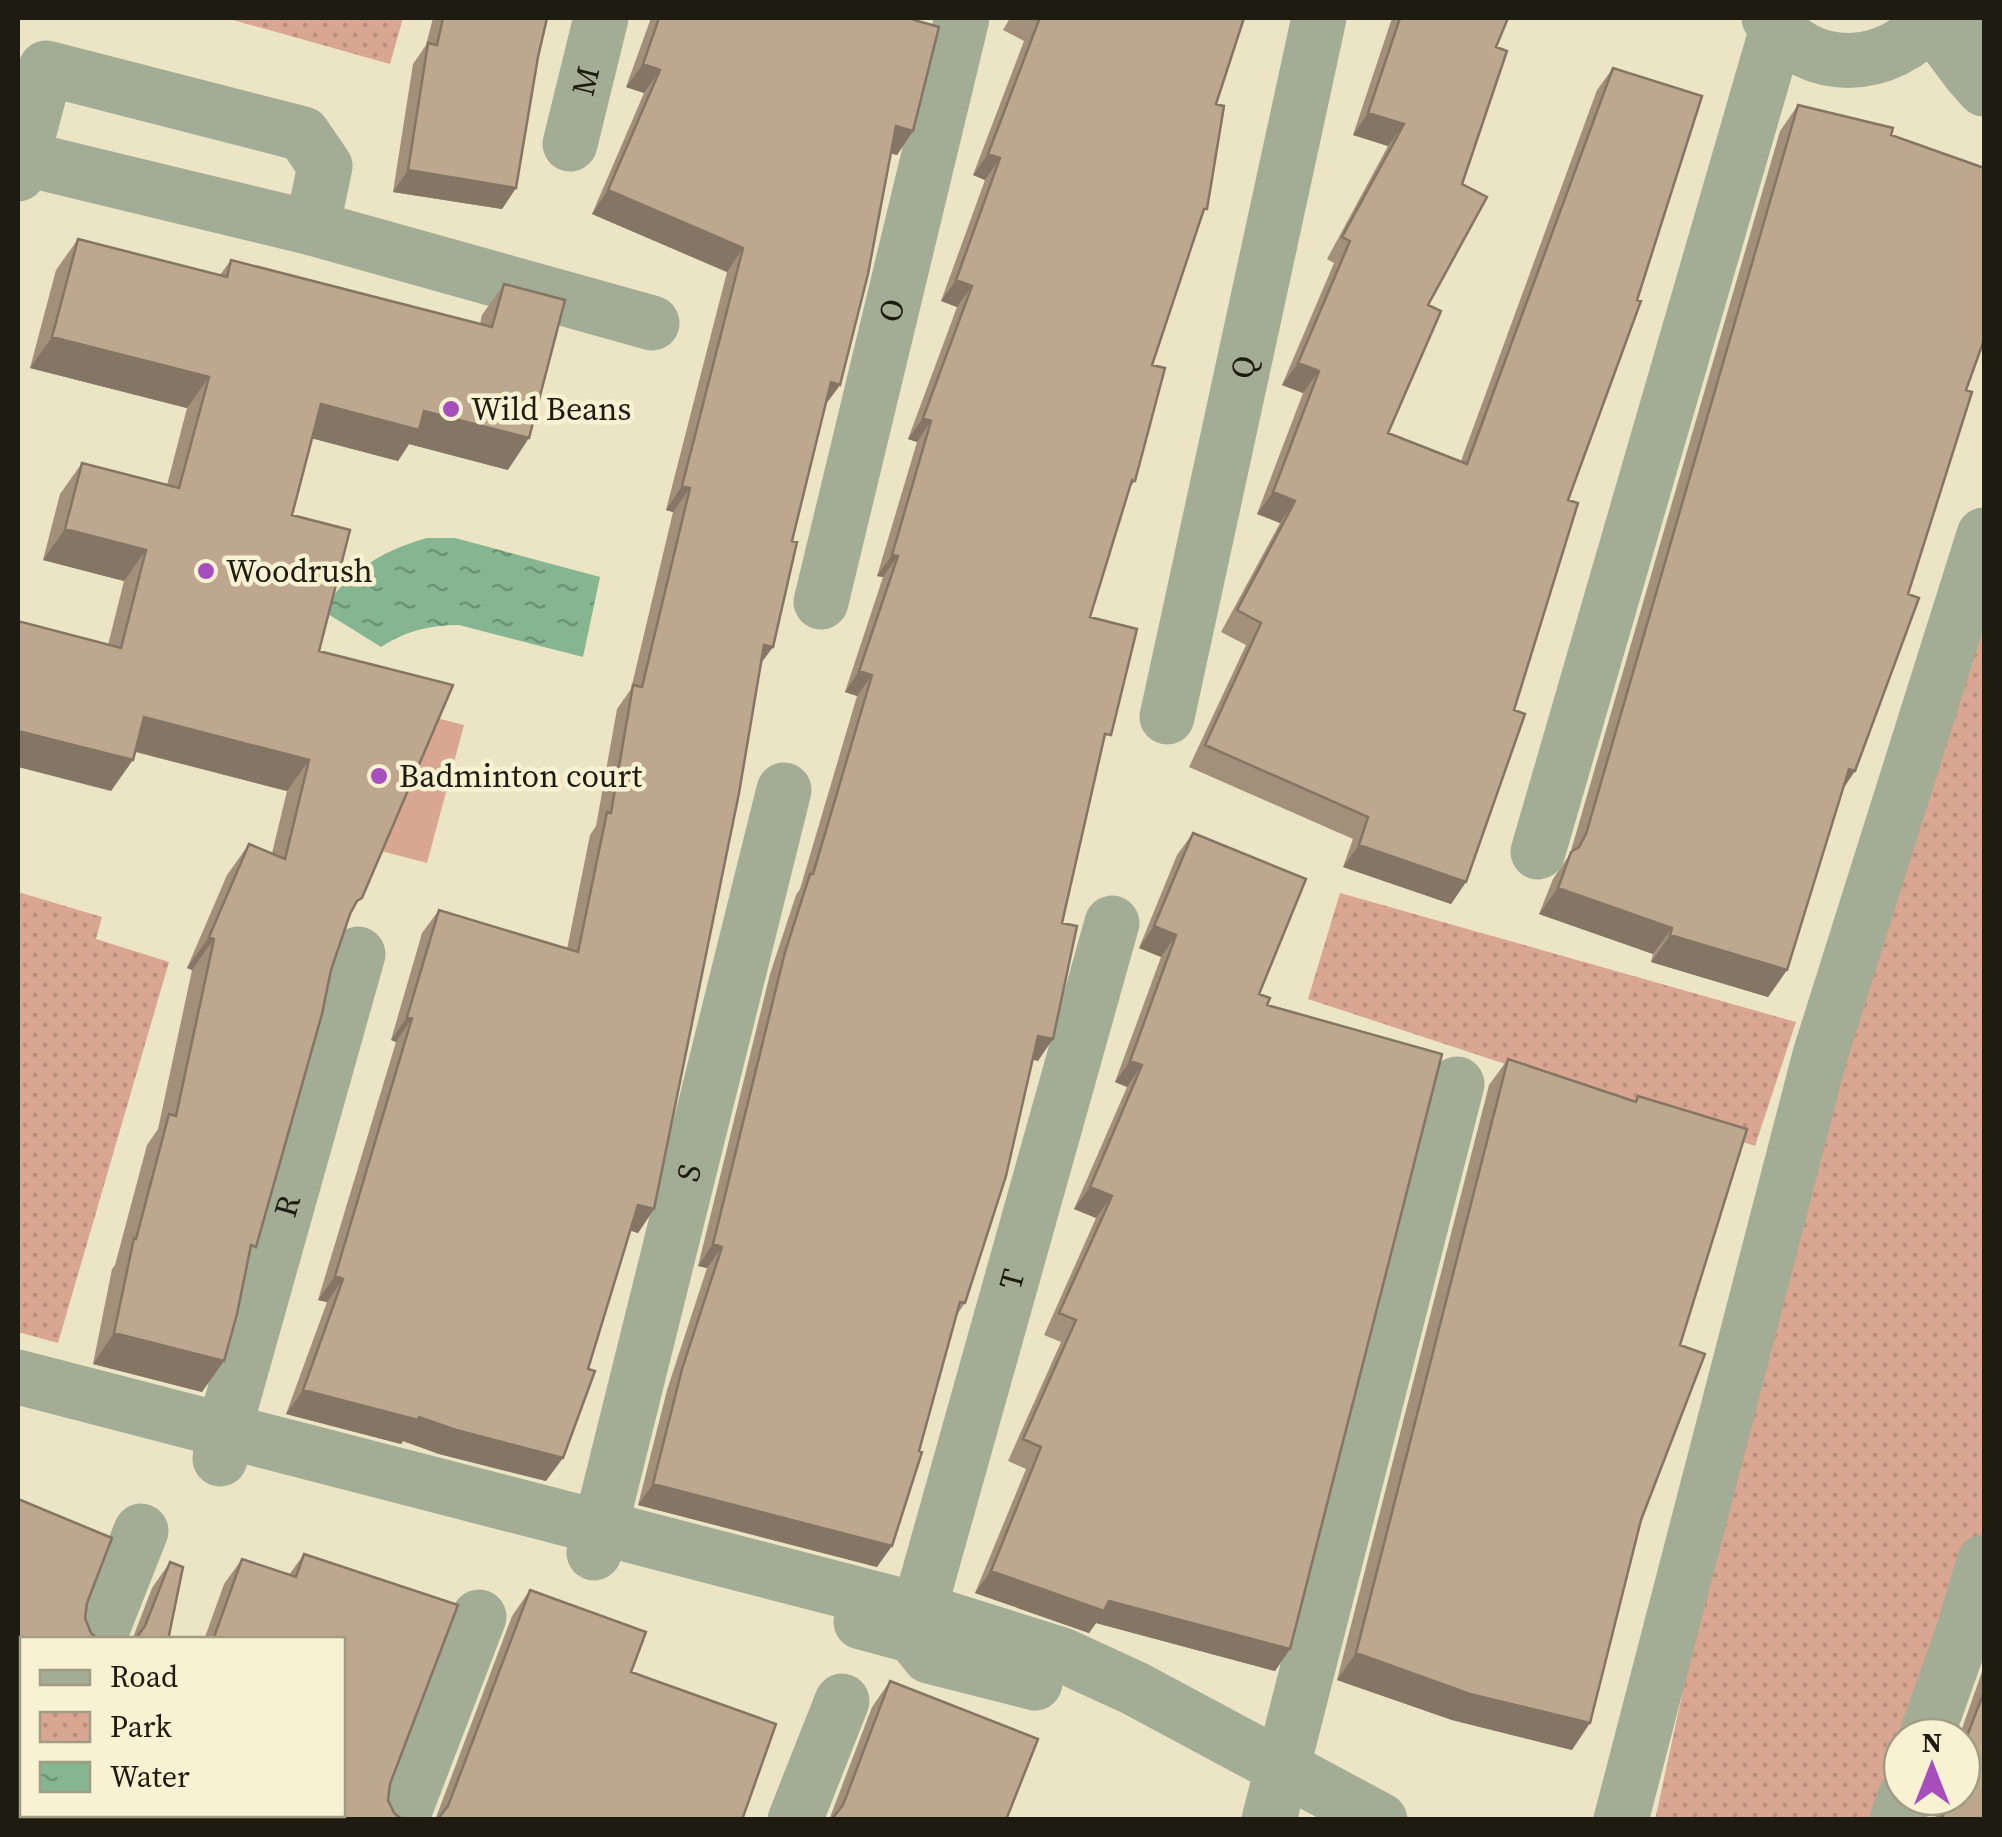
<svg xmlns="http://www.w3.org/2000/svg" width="2002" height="1837" font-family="'Source Serif 4',serif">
<defs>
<pattern id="park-dots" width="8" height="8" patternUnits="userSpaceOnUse" patternTransform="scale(2.5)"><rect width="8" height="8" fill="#d9a692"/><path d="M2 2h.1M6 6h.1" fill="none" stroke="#ba8e7d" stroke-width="1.8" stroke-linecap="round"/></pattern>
<pattern id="water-ripples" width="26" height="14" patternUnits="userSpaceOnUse" patternTransform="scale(2.5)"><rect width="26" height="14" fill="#85b691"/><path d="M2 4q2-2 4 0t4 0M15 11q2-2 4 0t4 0" fill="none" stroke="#6c9375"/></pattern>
</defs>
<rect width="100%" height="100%" fill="#ece5c5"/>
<path fill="url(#park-dots)" d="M 226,18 L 403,18 L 390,64 Z
M 1984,555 L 1984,1534 L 1918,1737 L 1902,1737 L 1902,1787 L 1892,1819 L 1655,1820 L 1820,1055 Z
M 18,892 L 102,917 L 96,939 L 169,962 L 58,1343 L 18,1332 Z
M 1340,893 L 1796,1022 L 1755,1146 L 1308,999 Z"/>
<path fill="#d9a692" d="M 331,691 L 464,725 L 427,863 L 294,828 Z"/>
<path fill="url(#water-ripples)" d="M 427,538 L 455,538 L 600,577 L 583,657 L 459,625 C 430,625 405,631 381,647 L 320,609 C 356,570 375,553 427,538 Z"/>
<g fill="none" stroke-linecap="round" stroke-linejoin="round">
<g stroke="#a3ac95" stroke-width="55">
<path d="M 1769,18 C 1809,77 1891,72 1932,18"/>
<path d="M 1980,18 L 1984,21"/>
<path d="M 1931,21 L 1969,72 L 1984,89"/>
<path id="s1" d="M 570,144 L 601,18"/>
<path d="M 22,158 L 312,228 L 652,323"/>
<path d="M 18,174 L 46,68 L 303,134 L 325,166 L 312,228"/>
<path id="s2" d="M 821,602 L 962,18"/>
<path id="s3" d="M 1167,717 L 1319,18"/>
<path d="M 1538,852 L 1777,29"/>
<path d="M 18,1377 L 919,1610 L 1062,1655 L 1134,1688 L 1380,1820"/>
<path id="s4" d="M 220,1459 L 224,1430 L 358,954"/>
<path id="s5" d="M 594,1553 L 784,790"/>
<path d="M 861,1622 L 913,1636 L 929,1656 L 1035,1683"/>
<path id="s6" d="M 913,1636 L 919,1610 L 1112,923"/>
<path d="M 98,1640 L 141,1531"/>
<path d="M 1926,1737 L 1962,1636 L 1984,1562"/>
<path d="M 26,1820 L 28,1814"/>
<path d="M 401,1820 L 479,1617"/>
<path d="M 795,1820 L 842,1701"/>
<path d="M 1269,1820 L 1457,1084"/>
<path d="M 1621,1820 L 1820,1055 L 1984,535"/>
<path d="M 1897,1820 L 1905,1797"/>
</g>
</g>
<path fill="#a3907b" d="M 433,18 L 547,18 L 538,57 L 516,188 L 502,209 L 393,192 L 413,64 L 426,45 Z
M 651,18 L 915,18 L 913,131 L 897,155 L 891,153 L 840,385 L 825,405 L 761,664 L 654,1209 L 638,1233 L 630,1230 L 546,1481 L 439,1454 L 403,1441 L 401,1444 L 286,1414 L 327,1302 L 318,1300 L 396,1042 L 391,1040 L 422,933 L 439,910 L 567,949 L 590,835 L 596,826 L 617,709 L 631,689 L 673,512 L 666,510 L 727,272 L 592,214 L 644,93 L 626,87 Z
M 1010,18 L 1244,18 L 1216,104 L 1200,218 L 1152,365 L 1135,481 L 1130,487 L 1090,617 L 1102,748 L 1062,923 L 1038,1061 L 1032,1059 L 965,1303 L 956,1316 L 877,1567 L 638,1505 L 667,1390 L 707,1268 L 698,1266 L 770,974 L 796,895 L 800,889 L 857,696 L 845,692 L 883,577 L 877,576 L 917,442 L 908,439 L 957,307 L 941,301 L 985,180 L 973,175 L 1024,41 L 1003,30 Z
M 1392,18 L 1508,18 L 1496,47 L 1462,184 L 1428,305 L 1388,433 L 1461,461 L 1597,90 L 1613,68 L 1568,500 L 1514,710 L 1466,882 L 1451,904 L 1343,867 L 1353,839 L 1189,767 L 1246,645 L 1221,632 L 1280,523 L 1257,514 L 1303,393 L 1282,385 L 1334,263 L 1327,259 L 1388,146 L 1353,135 Z
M 1798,105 L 1891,135 L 1966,390 L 1787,970 L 1768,997 L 1651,962 L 1653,954 L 1539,914 L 1553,879 L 1570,854 L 1780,131 Z
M 78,239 L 220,275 L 231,260 L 480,324 L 482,315 L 504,284 L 508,470 L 409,444 L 398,461 L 312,438 L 292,515 L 319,651 L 349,917 L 331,970 L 249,1257 L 202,1392 L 93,1364 L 112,1269 L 115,1265 L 147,1145 L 158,1129 L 192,970 L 187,968 L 227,875 L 249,844 L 272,853 L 287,791 L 135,752 L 111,791 L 108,645 L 124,581 L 43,560 L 60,494 L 82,463 L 167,485 L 187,408 L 30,368 L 56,270 Z
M 1193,833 L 1259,994 L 1267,1005 L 1290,1649 L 1275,1671 L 1096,1623 L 1089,1633 L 975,1593 L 1026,1469 L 1008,1461 L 1061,1342 L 1044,1335 L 1096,1218 L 1074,1209 L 1127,1087 L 1115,1082 L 1161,957 L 1139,948 L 1177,855 Z
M 1508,1059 L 1634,1101 L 1638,1096 L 1680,1345 L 1641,1520 L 1572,1750 L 1452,1720 L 1337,1680 L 1489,1085 Z
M 304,1554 L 458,1605 L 390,1784 L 388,1800 L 394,1813 L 403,1820 L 58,1820 L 58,1814 L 342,1814 L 342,1640 L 204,1640 L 224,1584 L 242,1559 L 289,1575 Z
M 170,1562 L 168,1640 L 132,1640 L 152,1588 Z
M 530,1590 L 631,1672 L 742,1820 L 435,1820 L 512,1616 Z
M 1984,1666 L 1984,1820 L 1934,1820 L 1941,1803 L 1935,1801 L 1935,1797 L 1962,1797 L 1962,1737 L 1959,1737 Z
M 890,1681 L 1006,1820 L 829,1820 L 872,1707 Z"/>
<path fill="#847564" d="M 643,64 L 660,70 L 644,93 L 626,87 Z
M 1368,113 L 1404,124 L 1388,146 L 1353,135 Z
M 896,126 L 913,131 L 897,155 L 879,150 Z
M 988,154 L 1000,158 L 985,180 L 973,175 Z
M 408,170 L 516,188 L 502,209 L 393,192 Z
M 608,190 L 743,248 L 727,272 L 592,214 Z
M 956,280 L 972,286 L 957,307 L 941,301 Z
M 52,337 L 209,377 L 187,408 L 30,368 Z
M 1298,363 L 1319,371 L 1303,393 L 1282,385 Z
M 831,382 L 840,385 L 823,408 Z
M 321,404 L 424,411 L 529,438 L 508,470 L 409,444 L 398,461 L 299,435 Z
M 923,418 L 931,421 L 917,442 L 908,439 Z
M 682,486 L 690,488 L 673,512 L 666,510 Z
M 1273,492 L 1295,501 L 1280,523 L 1257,514 Z
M 65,529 L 146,550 L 124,581 L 43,560 Z
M 892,555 L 898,556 L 883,577 L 877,576 Z
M 764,645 L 773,647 L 756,670 Z
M 859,671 L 872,675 L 857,696 L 845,692 Z
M 144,717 L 309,760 L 287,791 L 122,748 Z
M 18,731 L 133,760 L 111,791 L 18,767 Z
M 1849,769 L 1855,771 L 1837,798 Z
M 1359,845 L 1466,882 L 1451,904 L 1343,867 Z
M 1558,888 L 1672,928 L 1653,954 L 1539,914 Z
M 1154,926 L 1176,935 L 1161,957 L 1139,948 Z
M 1670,935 L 1787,970 L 1768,997 L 1651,962 Z
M 209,937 L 214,939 L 192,970 L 187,968 Z
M 407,1017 L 412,1018 L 396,1042 L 391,1040 Z
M 1038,1036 L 1053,1039 L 1038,1061 L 1023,1057 Z
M 1130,1061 L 1142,1065 L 1127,1087 L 1115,1082 Z
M 1090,1187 L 1112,1196 L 1096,1218 L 1074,1209 Z
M 638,1205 L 654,1209 L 638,1233 L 621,1228 Z
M 713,1244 L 722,1247 L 707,1268 L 698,1266 Z
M 335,1276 L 343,1279 L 327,1302 L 318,1300 Z
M 114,1333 L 224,1361 L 202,1392 L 93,1364 Z
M 303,1390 L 419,1417 L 563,1458 L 546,1481 L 439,1454 L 403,1441 L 401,1444 L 286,1414 Z
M 653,1484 L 892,1546 L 877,1567 L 638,1505 Z
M 991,1571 L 1109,1601 L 1290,1649 L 1275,1671 L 1096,1623 L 1089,1633 L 975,1593 Z
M 1356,1653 L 1590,1723 L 1572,1750 L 1452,1720 L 1337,1680 Z
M 22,1769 L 22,1784 L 18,1785 L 18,1777 Z
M 1938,1797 L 1945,1797 L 1941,1803 L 1935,1801 Z"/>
<path fill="#bda78f" stroke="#847564" stroke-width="2.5" d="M 443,18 L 547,18 L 538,57 L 516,188 L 408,170 L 428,43 L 437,45 Z
M 659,18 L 915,18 L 914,20 L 939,27 L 913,131 L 896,126 L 868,274 L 840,385 L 831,382 L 792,541 L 797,542 L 773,647 L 764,645 L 739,793 L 654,1209 L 638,1205 L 588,1369 L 595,1371 L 563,1458 L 456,1430 L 419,1417 L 418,1420 L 303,1390 L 343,1279 L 335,1276 L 412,1018 L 407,1017 L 439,910 L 578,952 L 607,812 L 611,813 L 633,685 L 642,687 L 690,488 L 682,486 L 743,248 L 608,190 L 660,70 L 643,64 Z
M 1034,18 L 1244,18 L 1216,104 L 1224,106 L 1207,209 L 1204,209 L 1152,365 L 1165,368 L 1135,481 L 1132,480 L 1090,617 L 1137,629 L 1111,735 L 1105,734 L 1062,923 L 1077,926 L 1053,1039 L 1038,1036 L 1006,1176 L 965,1303 L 960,1302 L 919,1451 L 922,1452 L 892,1546 L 653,1484 L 682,1369 L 722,1247 L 713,1244 L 785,952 L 810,874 L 813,874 L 872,675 L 859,671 L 898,556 L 892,555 L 931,421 L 923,418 L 972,286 L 956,280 L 1000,158 L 988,154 L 1039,20 Z
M 1400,18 L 1508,18 L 1496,47 L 1507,51 L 1462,184 L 1487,197 L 1428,305 L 1441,311 L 1388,433 L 1467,464 L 1613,68 L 1702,96 L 1637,300 L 1641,301 L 1568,500 L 1578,503 L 1514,710 L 1525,714 L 1466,882 L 1359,845 L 1368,817 L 1205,745 L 1261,623 L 1237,610 L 1295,501 L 1273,492 L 1319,371 L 1298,363 L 1350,241 L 1342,237 L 1404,124 L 1368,113 Z
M 1798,105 L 1893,128 L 1891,135 L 1984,168 L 1984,340 L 1966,390 L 1972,392 L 1908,594 L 1919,598 L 1855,771 L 1849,769 L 1787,970 L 1670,935 L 1672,928 L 1558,888 L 1571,852 L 1579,847 L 1586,834 Z
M 78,239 L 227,277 L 231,260 L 492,327 L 504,284 L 565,300 L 529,438 L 424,411 L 419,430 L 321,404 L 292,515 L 350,530 L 319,651 L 453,685 L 362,898 L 357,901 L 350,914 L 331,970 L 322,1014 L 256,1247 L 251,1245 L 237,1314 L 224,1361 L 114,1333 L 134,1238 L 136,1239 L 169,1114 L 176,1116 L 214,939 L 209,937 L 249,844 L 285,859 L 309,760 L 144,717 L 133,760 L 18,731 L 18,621 L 121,648 L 146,550 L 65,529 L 82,463 L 179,488 L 209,377 L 52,337 Z
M 1193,833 L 1306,879 L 1259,994 L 1270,998 L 1267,1005 L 1442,1054 L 1290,1649 L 1109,1601 L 1104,1611 L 991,1571 L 1041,1447 L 1023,1439 L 1076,1320 L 1059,1313 L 1112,1196 L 1090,1187 L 1142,1065 L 1130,1061 L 1176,935 L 1154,926 Z
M 1508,1059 L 1636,1102 L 1638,1096 L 1747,1129 L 1680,1345 L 1705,1354 L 1641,1520 L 1590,1723 L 1470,1694 L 1356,1653 Z
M 18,1499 L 112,1538 L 87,1603 L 85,1618 L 91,1633 L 99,1640 L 22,1640 L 22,1770 L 18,1779 Z
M 304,1554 L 458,1605 L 390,1784 L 388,1800 L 394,1813 L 403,1820 L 61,1820 L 66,1814 L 342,1814 L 342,1640 L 213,1640 L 242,1559 L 296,1577 Z
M 170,1562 L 183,1567 L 168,1640 L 133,1640 L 136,1638 L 145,1626 Z
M 530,1590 L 646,1632 L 631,1672 L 776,1724 L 742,1820 L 437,1820 L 448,1806 Z
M 890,1681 L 1038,1739 L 1006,1820 L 829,1820 L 832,1819 L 843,1805 Z
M 1984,1692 L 1984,1820 L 1941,1820 L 1951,1797 L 1962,1797 L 1962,1749 Z
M 18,1809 L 20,1814 L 28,1820 L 18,1820 Z"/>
<g fill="#a64ebb" stroke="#f9f2d2" stroke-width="4">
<circle cx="451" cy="409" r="10"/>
<circle cx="206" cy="571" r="10"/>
<circle cx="379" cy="776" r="10"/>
</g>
<g text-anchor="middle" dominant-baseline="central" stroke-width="9" stroke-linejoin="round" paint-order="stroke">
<g font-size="32" fill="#1e1b10" stroke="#f9f2d2">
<text stroke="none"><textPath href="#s1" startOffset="65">M</textPath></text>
<text stroke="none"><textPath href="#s2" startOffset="300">O</textPath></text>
<text stroke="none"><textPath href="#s3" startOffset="358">Q</textPath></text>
<text stroke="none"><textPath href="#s5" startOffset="392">S</textPath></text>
<text stroke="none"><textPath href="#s4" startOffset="262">R</textPath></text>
<text stroke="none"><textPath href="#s6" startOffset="370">T</textPath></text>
</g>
<g font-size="32" fill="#1e1b10" stroke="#f9f2d2" text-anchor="start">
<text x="471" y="409">Wild Beans</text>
<text x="226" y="571">Woodrush</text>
<text x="399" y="776">Badminton court</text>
</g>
</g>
<rect width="2002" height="1837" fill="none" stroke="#1e1b10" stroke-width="40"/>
<rect x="20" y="1637" width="325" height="180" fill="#f9f2d2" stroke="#a19c84" stroke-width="2.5"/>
<rect x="40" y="1670" width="50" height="15" fill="#a3ac95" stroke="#a19c84" stroke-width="2.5"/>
<text x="110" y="1687" font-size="30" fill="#1e1b10">Road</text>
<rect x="40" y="1712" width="50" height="30" fill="url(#park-dots)" stroke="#a19c84" stroke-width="2.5"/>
<text x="110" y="1737" font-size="30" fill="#1e1b10">Park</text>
<rect x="40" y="1762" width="50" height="30" fill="url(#water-ripples)" stroke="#a19c84" stroke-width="2.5"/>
<text x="110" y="1787" font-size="30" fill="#1e1b10">Water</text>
<g transform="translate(1932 1767)"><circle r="48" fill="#f9f2d2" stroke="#a19c84" stroke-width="2.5"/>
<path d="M0-8L18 38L0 25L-18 38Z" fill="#a64ebb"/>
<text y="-15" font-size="28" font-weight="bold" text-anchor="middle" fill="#1e1b10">N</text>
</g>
</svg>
